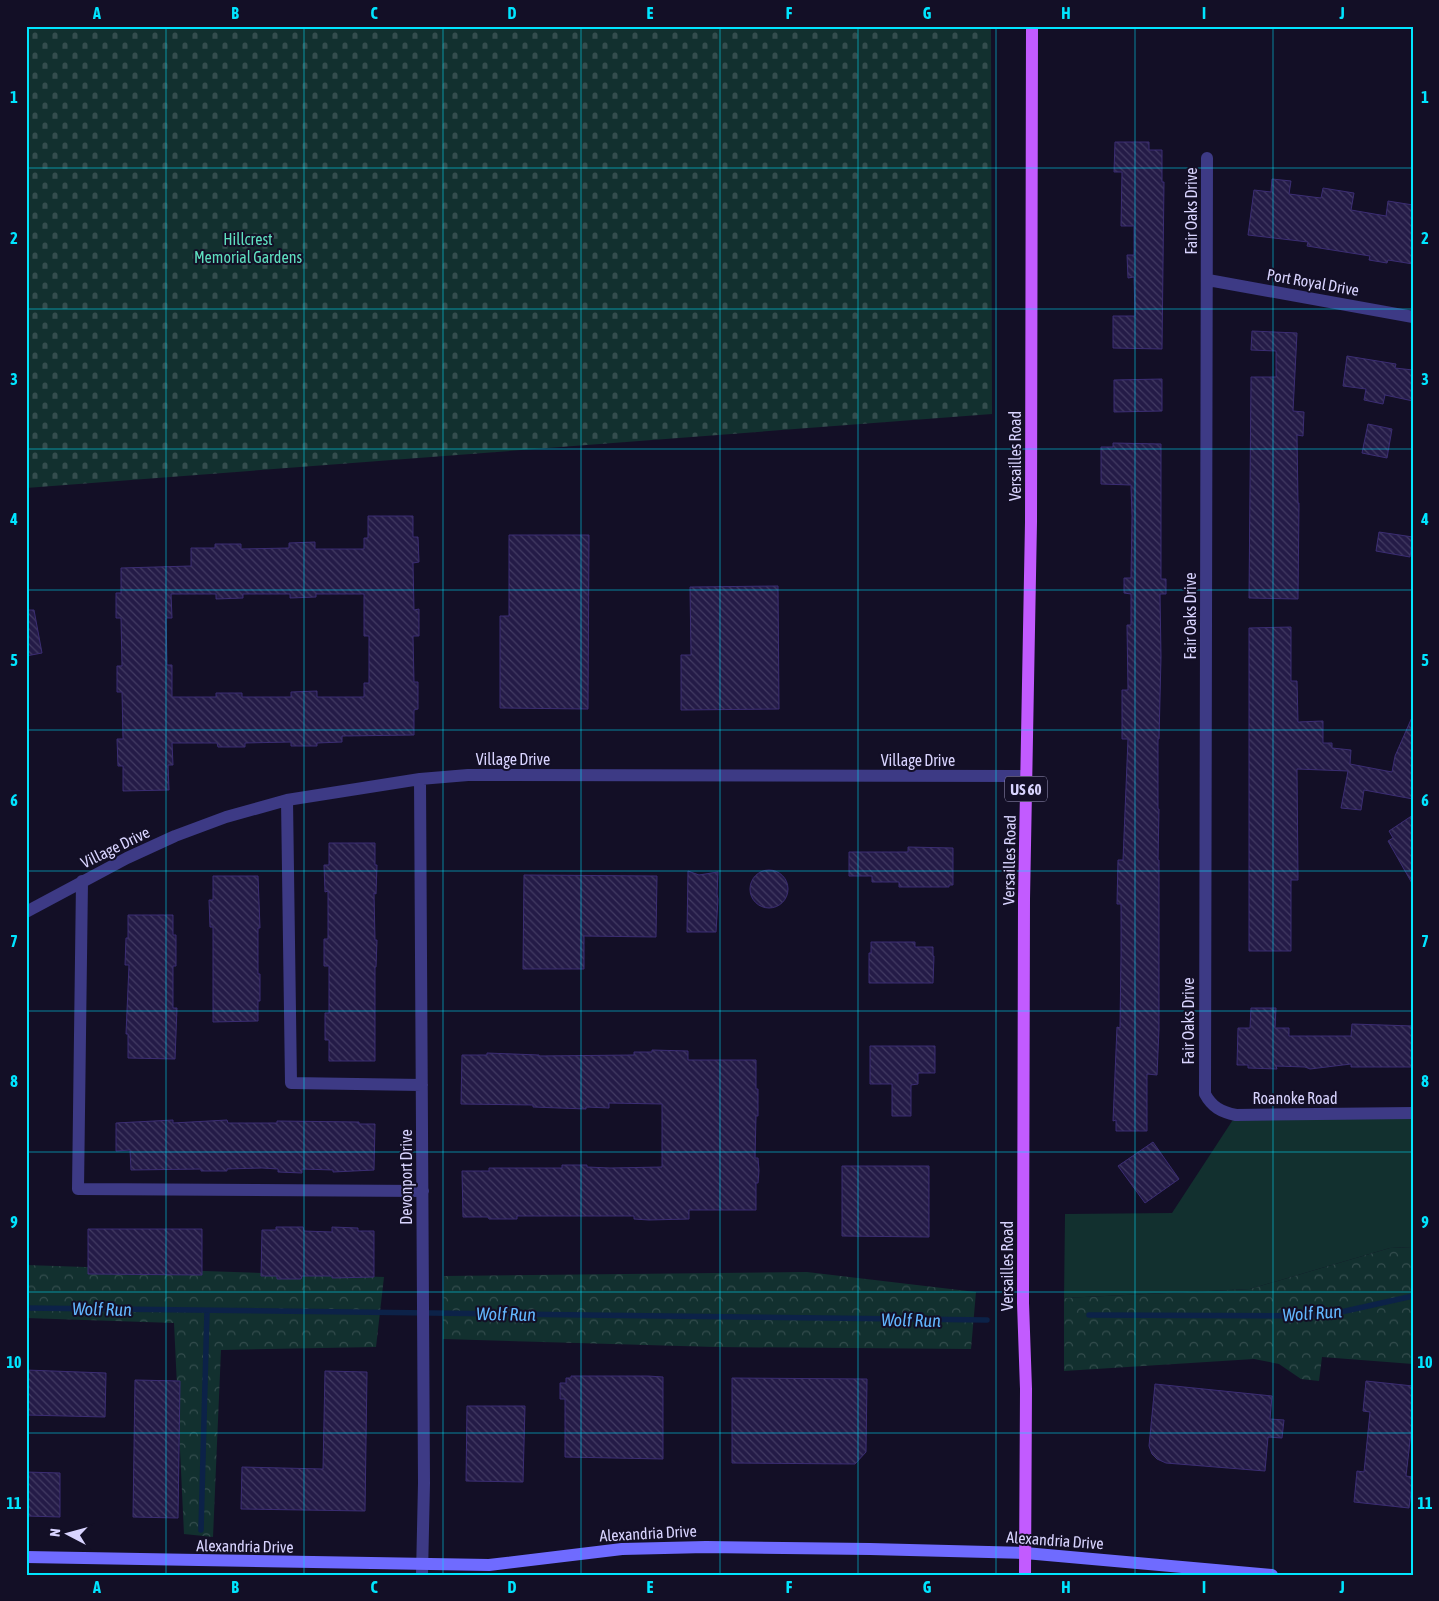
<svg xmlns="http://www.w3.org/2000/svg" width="1439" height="1601" font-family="'Asap Condensed',sans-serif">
<defs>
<pattern id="forest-crowns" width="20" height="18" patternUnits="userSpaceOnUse" patternTransform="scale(1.25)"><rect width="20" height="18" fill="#12302f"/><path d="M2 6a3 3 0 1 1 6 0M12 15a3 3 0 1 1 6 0" fill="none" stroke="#344d4e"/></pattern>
<pattern id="cemetery-stones" width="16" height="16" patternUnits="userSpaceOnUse" patternTransform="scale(1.25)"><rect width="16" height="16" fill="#12302f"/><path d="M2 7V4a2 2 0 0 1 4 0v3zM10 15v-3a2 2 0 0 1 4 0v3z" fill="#344d4e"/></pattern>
<pattern id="building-back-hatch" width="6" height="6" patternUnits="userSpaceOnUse" patternTransform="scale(1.25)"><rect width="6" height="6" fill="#241b47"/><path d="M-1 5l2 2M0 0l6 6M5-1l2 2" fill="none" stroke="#433b63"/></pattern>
</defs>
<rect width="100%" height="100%" fill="#130f26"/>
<path fill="#12302f" d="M 1413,1113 L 1413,1247 L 1390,1248 L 1250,1289 L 1064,1298 L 1065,1214 L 1172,1213 L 1236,1115 Z"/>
<path fill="url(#forest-crowns)" d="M 1413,1247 L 1413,1364 L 1322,1357 L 1319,1381 L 1301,1379 L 1279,1364 L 1254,1359 L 1064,1371 L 1064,1298 L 1250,1289 L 1390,1248 Z
M 26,1265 L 384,1277 L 376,1347 L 221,1350 L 213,1537 L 184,1534 L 174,1323 L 26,1318 Z
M 807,1272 L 976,1292 L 971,1349 L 715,1347 L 443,1339 L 444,1276 Z"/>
<path fill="url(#cemetery-stones)" d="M 26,26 L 991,26 L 992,414 L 26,488 Z"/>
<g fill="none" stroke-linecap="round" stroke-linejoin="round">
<path stroke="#0c2248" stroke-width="5.5" d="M 26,1308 L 987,1320
M 1089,1315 L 1323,1316 L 1413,1296
M 201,1530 L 207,1311"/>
</g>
<path fill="url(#building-back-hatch)" stroke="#3b2d73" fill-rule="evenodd" d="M 1115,142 L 1149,142 L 1149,150 L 1162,150 L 1162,182 L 1164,182 L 1162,349 L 1113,348 L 1113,316 L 1135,316 L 1134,277 L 1128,278 L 1127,255 L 1134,255 L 1134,226 L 1121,226 L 1122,172 L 1114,172 Z
M 1272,179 L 1291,181 L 1289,194 L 1321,198 L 1323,188 L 1354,193 L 1351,210 L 1386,216 L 1388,201 L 1413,205 L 1413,264 L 1388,260 L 1387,263 L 1369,260 L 1370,256 L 1307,246 L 1308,242 L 1248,235 L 1254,190 L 1271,192 Z
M 1252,331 L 1297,333 L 1293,411 L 1304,412 L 1303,436 L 1297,435 L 1298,503 L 1299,503 L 1298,599 L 1249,598 L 1251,377 L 1276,377 L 1276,351 L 1251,350 Z
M 1347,356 L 1396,364 L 1395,368 L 1413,370 L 1413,401 L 1385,395 L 1383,404 L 1364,400 L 1366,389 L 1343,386 Z
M 1162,379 L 1162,411 L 1114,412 L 1114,380 Z
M 1368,424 L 1392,429 L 1387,458 L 1362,453 Z
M 1113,443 L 1161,444 L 1161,579 L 1166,579 L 1166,594 L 1160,594 L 1161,657 L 1159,739 L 1158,739 L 1158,809 L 1159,809 L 1158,860 L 1159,860 L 1159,1029 L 1157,1075 L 1147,1074 L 1147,1131 L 1116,1131 L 1116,1120 L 1113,1121 L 1117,1027 L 1120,1028 L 1121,954 L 1121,904 L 1117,904 L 1118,860 L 1123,860 L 1128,739 L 1122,739 L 1122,690 L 1128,690 L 1127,625 L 1131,625 L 1131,594 L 1124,593 L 1124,578 L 1131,578 L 1132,516 L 1131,485 L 1101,484 L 1101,447 L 1113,447 Z
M 368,516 L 413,516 L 413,537 L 418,537 L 419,562 L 413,563 L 414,610 L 419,609 L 419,636 L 413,636 L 414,682 L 418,682 L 418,709 L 414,710 L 414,735 L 342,736 L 342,742 L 317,743 L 317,746 L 291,746 L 291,742 L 245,743 L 245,747 L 218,747 L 217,743 L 172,743 L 173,765 L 168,765 L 169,790 L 123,791 L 123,766 L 118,766 L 117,739 L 123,739 L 122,692 L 117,692 L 117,666 L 122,666 L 121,618 L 116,618 L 116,593 L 121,593 L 121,568 L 191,566 L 191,548 L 215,548 L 215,544 L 241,544 L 241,549 L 289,548 L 289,543 L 315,542 L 315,549 L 364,549 L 364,538 L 368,538 ZM 171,594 L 216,594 L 216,599 L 243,598 L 243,594 L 290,594 L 290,598 L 316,597 L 316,594 L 364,594 L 364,636 L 369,636 L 369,683 L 364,683 L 364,697 L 317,697 L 317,691 L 291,692 L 291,697 L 242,697 L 242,693 L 216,693 L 216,697 L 172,697 L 172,665 L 167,665 L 166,618 L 172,618 Z
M 1379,532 L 1413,537 L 1410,557 L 1376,551 Z
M 509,535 L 589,535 L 588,709 L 500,708 L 500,616 L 509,616 Z
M 778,586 L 779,709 L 681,710 L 681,655 L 691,655 L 690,587 Z
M 26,610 L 34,610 L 42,653 L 26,656 Z
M 1291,627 L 1291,681 L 1297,681 L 1298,722 L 1323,721 L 1323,743 L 1332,743 L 1332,748 L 1351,750 L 1350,764 L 1392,772 L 1395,756 L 1413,715 L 1413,799 L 1364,790 L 1361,810 L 1341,808 L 1348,771 L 1297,769 L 1298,880 L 1291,880 L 1291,951 L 1249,951 L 1249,628 Z
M 1413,815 L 1413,885 L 1388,841 L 1393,838 L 1389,831 Z
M 329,843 L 375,843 L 375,865 L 377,865 L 376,894 L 374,893 L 375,940 L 377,940 L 376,967 L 375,967 L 375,1061 L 329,1061 L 329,1040 L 325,1040 L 325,1013 L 329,1013 L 329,966 L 324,966 L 324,939 L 328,939 L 328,891 L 325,892 L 324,865 L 329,865 Z
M 908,847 L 953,848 L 953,885 L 949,885 L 949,887 L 899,887 L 899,882 L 872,882 L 872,876 L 849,876 L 849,852 L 908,852 Z
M750 889a19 19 0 1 1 38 0a19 19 0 1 1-38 0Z
M 688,871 L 699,875 L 718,872 L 717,894 L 718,899 L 716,932 L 687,932 Z
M 524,875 L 657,876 L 656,937 L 584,936 L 584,969 L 523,969 Z
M 213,876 L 258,876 L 260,928 L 258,928 L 258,974 L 260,974 L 260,1001 L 258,1001 L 258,1021 L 213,1022 L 213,927 L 210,927 L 209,900 L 213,900 Z
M 128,915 L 173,915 L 173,935 L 176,935 L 176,966 L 173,966 L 173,1008 L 177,1008 L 175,1059 L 128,1058 L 128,1034 L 126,1034 L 129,965 L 125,965 L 126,938 L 128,938 Z
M 871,942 L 915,942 L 915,947 L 933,947 L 933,956 L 934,956 L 933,983 L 869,983 L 869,953 L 871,953 Z
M 1251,1008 L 1276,1008 L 1275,1028 L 1289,1028 L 1289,1036 L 1351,1036 L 1352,1024 L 1413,1026 L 1413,1067 L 1351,1067 L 1351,1064 L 1310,1069 L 1305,1067 L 1276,1066 L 1277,1069 L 1248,1068 L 1248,1065 L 1237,1065 L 1238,1028 L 1250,1028 Z
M 870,1046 L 935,1046 L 935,1073 L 918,1073 L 918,1084 L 911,1085 L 911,1116 L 892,1116 L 892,1084 L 870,1084 Z
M 652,1050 L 688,1051 L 688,1060 L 756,1060 L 756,1089 L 758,1089 L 758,1116 L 756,1116 L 755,1158 L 758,1158 L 759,1171 L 758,1183 L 756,1183 L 756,1210 L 689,1210 L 689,1219 L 649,1220 L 634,1219 L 634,1216 L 517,1216 L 517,1219 L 489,1219 L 488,1217 L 463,1217 L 462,1171 L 489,1171 L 489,1168 L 562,1168 L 562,1165 L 587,1165 L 587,1167 L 610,1168 L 662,1167 L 662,1104 L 609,1103 L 609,1108 L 586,1107 L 586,1109 L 533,1107 L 533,1105 L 461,1104 L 462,1055 L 487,1055 L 487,1053 L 539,1055 L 539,1056 L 634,1055 L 634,1052 L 652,1052 Z
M 173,1120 L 173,1123 L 227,1120 L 228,1123 L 277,1123 L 277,1121 L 359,1122 L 359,1124 L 375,1124 L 374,1170 L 333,1172 L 333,1170 L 302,1169 L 302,1173 L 278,1172 L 278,1169 L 262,1168 L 227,1169 L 227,1171 L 201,1171 L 201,1169 L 131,1170 L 130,1150 L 116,1151 L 116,1123 Z
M 1153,1142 L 1179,1179 L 1145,1203 L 1118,1166 Z
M 842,1166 L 929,1166 L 929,1237 L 842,1236 Z
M 276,1227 L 303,1227 L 304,1231 L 332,1232 L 332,1227 L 358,1228 L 358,1231 L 374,1231 L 374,1277 L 332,1278 L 332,1276 L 302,1276 L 301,1279 L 277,1279 L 277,1276 L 261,1276 L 262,1230 L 276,1230 Z
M 88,1229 L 202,1229 L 202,1275 L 88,1274 Z
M 26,1370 L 106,1373 L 105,1417 L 26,1415 Z
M 325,1371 L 367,1372 L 365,1511 L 241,1509 L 242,1467 L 323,1469 Z
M 571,1376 L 648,1376 L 663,1377 L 663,1459 L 565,1457 L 565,1399 L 560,1399 L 560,1383 L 566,1383 L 566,1378 L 571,1378 Z
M 732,1378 L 867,1379 L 866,1452 L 855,1464 L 732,1463 Z
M 135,1380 L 180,1381 L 178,1518 L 133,1517 Z
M 1366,1381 L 1413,1386 L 1413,1415 L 1406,1476 L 1413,1477 L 1409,1508 L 1354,1502 L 1357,1471 L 1364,1472 L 1370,1412 L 1363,1411 Z
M 1155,1384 L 1272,1396 L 1270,1419 L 1284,1420 L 1282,1438 L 1268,1437 L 1265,1471 L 1166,1463 L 1157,1459 L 1152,1454 L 1149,1446 Z
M 467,1406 L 525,1406 L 523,1482 L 466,1481 Z
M 26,1472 L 60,1473 L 60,1517 L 26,1516 Z"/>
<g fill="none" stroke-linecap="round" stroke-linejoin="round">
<path stroke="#3d3a85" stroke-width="12" d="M 1207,158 L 1205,1094 C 1212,1107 1221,1112 1236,1115 L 1413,1113
M 1208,280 L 1413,317
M 420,779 L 424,1483 L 422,1575
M 287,800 L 291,1083 L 422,1085
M 82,881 L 78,1189 L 423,1191
M 26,912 L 127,858 L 175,836 L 226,817 L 287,800 L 420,779 L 468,775 L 1026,776"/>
<path stroke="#6f6bff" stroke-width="12" d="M 26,1557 L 489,1565 L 622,1549 L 706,1547 L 870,1549 L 1025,1553 L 1272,1575"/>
<path stroke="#c25bff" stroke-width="12" d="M 1025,1575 L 1026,1389 L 1023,1303 L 1024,899 L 1031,522 L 1032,26"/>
</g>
<path fill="none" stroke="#00e5ff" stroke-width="1" stroke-opacity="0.55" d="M 166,26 L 166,1575M 304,26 L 304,1575M 443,26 L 443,1575M 581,26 L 581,1575M 720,26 L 720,1575M 858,26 L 858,1575M 996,26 L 996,1575M 1135,26 L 1135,1575M 1273,26 L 1273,1575M 26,168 L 1413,168M 26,309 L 1413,309M 26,449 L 1413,449M 26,590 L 1413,590M 26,730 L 1413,730M 26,871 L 1413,871M 26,1011 L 1413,1011M 26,1152 L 1413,1152M 26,1292 L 1413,1292M 26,1433 L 1413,1433"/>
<g text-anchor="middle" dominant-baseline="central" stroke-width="4" stroke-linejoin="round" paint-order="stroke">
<rect fill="#130f26" stroke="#9e99be" stroke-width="1" x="1005" y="776.5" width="42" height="25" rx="4"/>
<g font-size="15" font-weight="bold" fill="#d9d4ff">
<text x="1026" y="789">US 60</text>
</g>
<g font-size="16" fill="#d9d4ff" stroke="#130f26">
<text transform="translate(1191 211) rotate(-90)">Fair Oaks Drive</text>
<text transform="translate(1313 282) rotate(10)">Port Royal Drive</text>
<text transform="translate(1015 456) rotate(-90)">Versailles Road</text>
<text transform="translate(1190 616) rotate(-90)">Fair Oaks Drive</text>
<text x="513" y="759">Village Drive</text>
<text x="918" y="760">Village Drive</text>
<text transform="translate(115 847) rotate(-26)">Village Drive</text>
<text transform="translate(1009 860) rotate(-89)">Versailles Road</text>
<text transform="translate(1188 1021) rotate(-90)">Fair Oaks Drive</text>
<text x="1295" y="1098">Roanoke Road</text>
<text transform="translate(406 1177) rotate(-90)">Devonport Drive</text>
<text transform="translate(1007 1266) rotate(-90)">Versailles Road</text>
<text transform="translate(648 1533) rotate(-3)">Alexandria Drive</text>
<text transform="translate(1055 1540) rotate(4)">Alexandria Drive</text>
<text transform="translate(245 1546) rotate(1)">Alexandria Drive</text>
</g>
<g font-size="16" fill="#5fe0c0" stroke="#130f26">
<text x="248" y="239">Hillcrest<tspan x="248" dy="18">Memorial Gardens</tspan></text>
</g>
<g font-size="18" font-style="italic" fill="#62b6ff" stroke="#130f26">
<text transform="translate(102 1309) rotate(1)">Wolf Run</text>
<text transform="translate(1312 1313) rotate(-4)">Wolf Run</text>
<text transform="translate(506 1314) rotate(1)">Wolf Run</text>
<text transform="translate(911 1320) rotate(1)">Wolf Run</text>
</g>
</g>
<rect width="1439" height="1601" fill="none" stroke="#130f26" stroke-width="55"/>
<g transform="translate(68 1534) rotate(276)" stroke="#130f26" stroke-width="4" paint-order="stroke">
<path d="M0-4L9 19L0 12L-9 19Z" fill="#d9d4ff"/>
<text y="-8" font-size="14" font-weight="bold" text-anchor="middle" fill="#d9d4ff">N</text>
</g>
<rect x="28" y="28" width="1384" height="1546" fill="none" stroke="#00e5ff" stroke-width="2"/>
<g font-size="16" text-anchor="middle" font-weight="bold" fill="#00e5ff">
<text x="97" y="19">A</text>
<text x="235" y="19">B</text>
<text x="374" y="19">C</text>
<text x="512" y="19">D</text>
<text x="650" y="19">E</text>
<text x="789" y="19">F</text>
<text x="927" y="19">G</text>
<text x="1066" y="19">H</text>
<text x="1204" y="19">I</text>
<text x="1342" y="19">J</text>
<text x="14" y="103">1</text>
<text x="1425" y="103">1</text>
<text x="14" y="244">2</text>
<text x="1425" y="244">2</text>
<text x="14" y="385">3</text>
<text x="1425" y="385">3</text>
<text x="14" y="525">4</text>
<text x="1425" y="525">4</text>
<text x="14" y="666">5</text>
<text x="1425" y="666">5</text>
<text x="14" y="806">6</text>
<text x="1425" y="806">6</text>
<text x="14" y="947">7</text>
<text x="1425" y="947">7</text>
<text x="14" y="1087">8</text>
<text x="1425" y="1087">8</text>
<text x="14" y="1228">9</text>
<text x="1425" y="1228">9</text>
<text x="14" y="1368">10</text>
<text x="1425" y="1368">10</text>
<text x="14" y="1509">11</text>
<text x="1425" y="1509">11</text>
<text x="97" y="1593">A</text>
<text x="235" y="1593">B</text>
<text x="374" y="1593">C</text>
<text x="512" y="1593">D</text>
<text x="650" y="1593">E</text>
<text x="789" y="1593">F</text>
<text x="927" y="1593">G</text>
<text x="1066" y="1593">H</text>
<text x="1204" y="1593">I</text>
<text x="1342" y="1593">J</text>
</g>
</svg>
